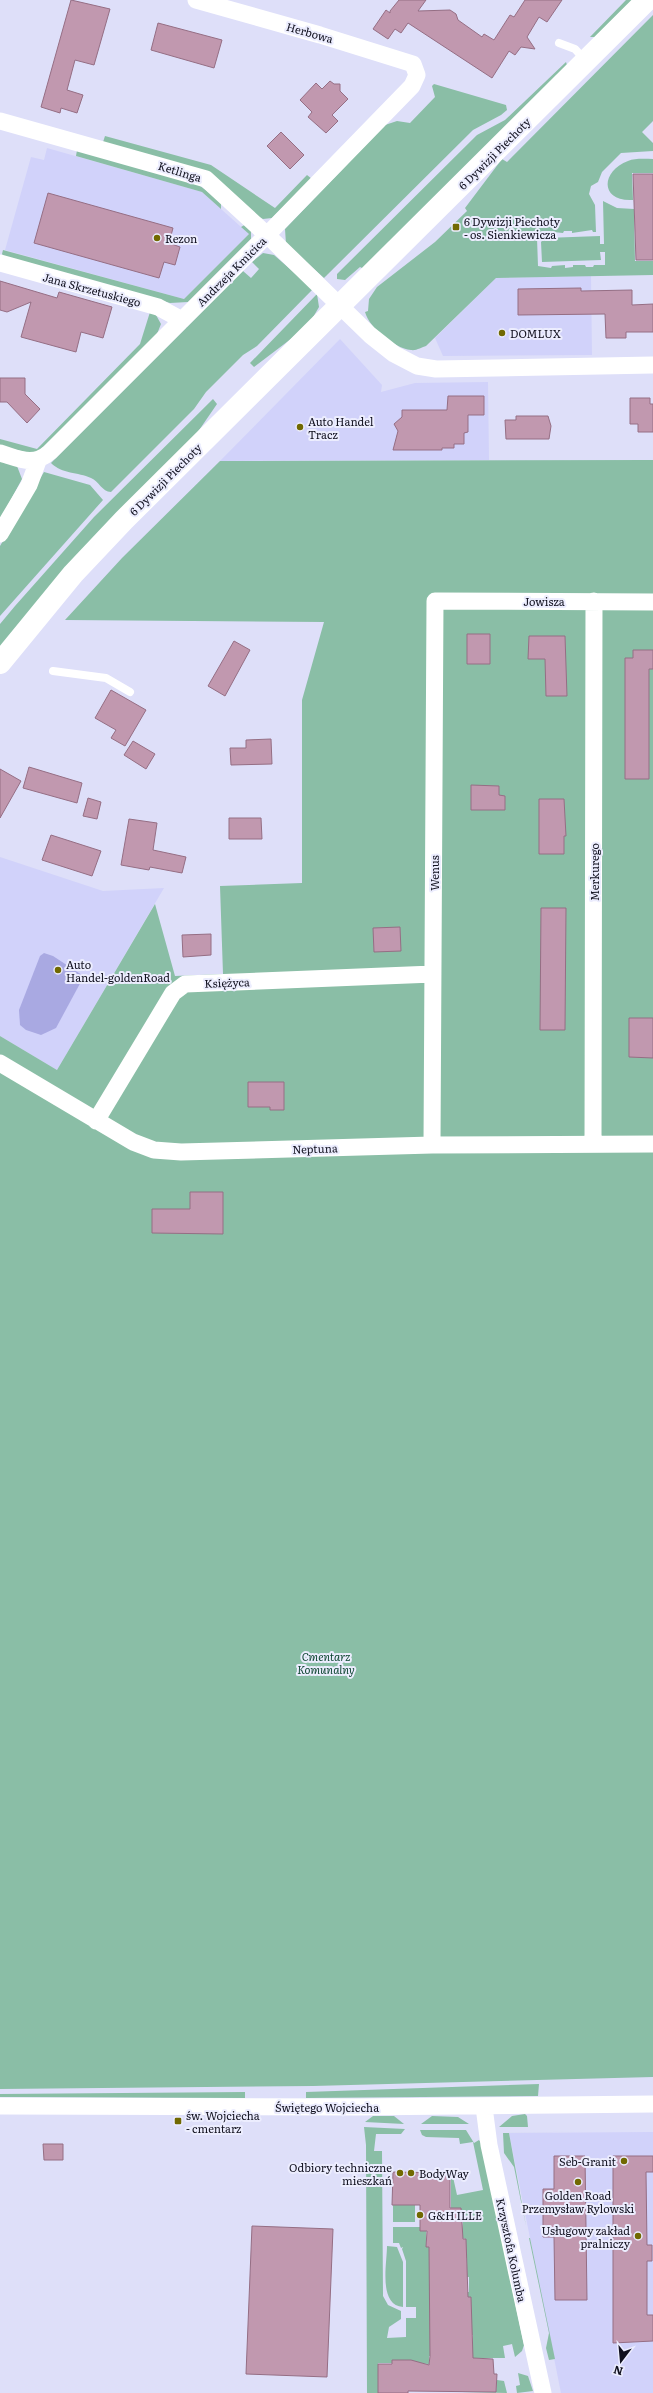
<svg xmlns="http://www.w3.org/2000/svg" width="653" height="2393" font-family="Literata,serif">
<rect width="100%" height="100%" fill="#dedff9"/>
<path fill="#d1d2fa" d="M 47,148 L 202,192 L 249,234 L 184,299 L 5,250 L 31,157 L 44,160 Z
M 591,276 L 592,355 L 443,356 L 435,338 L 496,278 Z
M 340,339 L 382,385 L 381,392 L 415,383 L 488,382 L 489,460 L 220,461 Z
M 0,857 L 103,891 L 164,888 L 57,1070 L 0,1036 Z
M 653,2132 L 653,2393 L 561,2393 L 509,2133 Z"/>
<path fill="#8abea6" d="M 626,0 L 635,0 L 599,37 L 590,37 Z
M 653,15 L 653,121 L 642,132 L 653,143 L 653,151 L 621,153 L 602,172 L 598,182 L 591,186 L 589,194 L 595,205 L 596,232 L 593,232 L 592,230 L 572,233 L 572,231 L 564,231 L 563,233 L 543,231 L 537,238 L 538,266 L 551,268 L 552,266 L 565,265 L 565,268 L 573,267 L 573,265 L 585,265 L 586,267 L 593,267 L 594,265 L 605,265 L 605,252 L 600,252 L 601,260 L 542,262 L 541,242 L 545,238 L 600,236 L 600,244 L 604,244 L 603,201 L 617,208 L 634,209 L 635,261 L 653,261 L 653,275 L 496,278 L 426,346 C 422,347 416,351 411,350 C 394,348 370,329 365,312 L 368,311 L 369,299 L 377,287 L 435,242 L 467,211 L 465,208 L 502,159 L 507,162 Z
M 566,62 L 568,68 L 364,269 L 360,267 L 345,280 L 337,279 L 337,274 L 477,135 L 505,120 Z
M 434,84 L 506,105 L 507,110 L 501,115 L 473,130 L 324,278 L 286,244 L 285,229 L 385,125 L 397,121 L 410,123 L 435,97 L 432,86 Z
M 105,136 L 211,165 L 275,208 L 307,175 L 312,179 L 272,218 L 263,219 L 257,216 L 217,179 L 103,142 Z
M 77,150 L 196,183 L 221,201 L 221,209 L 202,192 L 76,156 Z
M 653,159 L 653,173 L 632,173 L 633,200 C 599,202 601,171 628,161 C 635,158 645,159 653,159 Z
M 246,224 L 251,231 L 251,239 L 188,302 L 170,303 L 4,258 L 2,254 L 3,250 L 184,299 L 249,234 L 241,227 Z
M 263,253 L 274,255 L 313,289 L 257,346 L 243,355 L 206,392 L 194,409 L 111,492 C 102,492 99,481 91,478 C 78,472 62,474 51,463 L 243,271 L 251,278 L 259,269 L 252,262 Z
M 317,294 L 319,307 L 308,326 L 254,367 L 250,363 Z
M 150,312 L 156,315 L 161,324 L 155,339 L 38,452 L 25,452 L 0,446 L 0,439 L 37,449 L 140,344 Z
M 213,399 L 217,404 L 193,439 L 0,648 L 0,624 L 15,606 L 94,517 Z
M 0,460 L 17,466 L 22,479 L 0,520 Z
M 653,460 L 653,2077 L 313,2086 L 0,2089 L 0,1036 L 57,1070 L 155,904 L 175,976 L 223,974 L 220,886 L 302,883 L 302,700 L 324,622 L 65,620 L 122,558 L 220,461 Z
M 44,472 L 90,485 L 103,500 L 0,616 L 0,546 Z
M 539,2084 L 538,2096 L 306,2098 L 306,2092 Z
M 245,2092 L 245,2098 L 0,2097 L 0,2094 Z
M 525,2114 L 527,2116 L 528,2127 L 499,2127 L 512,2116 Z
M 373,2116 L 394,2116 L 404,2124 L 365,2122 Z
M 432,2116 L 458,2117 L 469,2124 L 421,2124 Z
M 364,2127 L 405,2129 L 401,2134 L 376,2134 L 374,2151 L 382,2151 L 383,2296 L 388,2305 L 401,2311 L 401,2319 L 389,2327 L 387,2338 L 406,2337 L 406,2318 L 416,2318 L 416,2307 L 406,2307 L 406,2261 L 402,2249 L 403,2247 L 401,2248 L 399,2243 L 393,2243 L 393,2227 L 420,2227 L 420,2231 L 426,2231 L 426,2247 L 430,2247 L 430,2330 L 433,2356 L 429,2356 L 429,2364 L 412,2363 L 411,2360 L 393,2360 L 392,2363 L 378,2363 L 378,2393 L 367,2393 L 366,2145 Z
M 420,2130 L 466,2130 L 474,2143 L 479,2140 L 481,2143 L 524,2345 L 522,2351 L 515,2357 L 512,2344 L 503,2346 L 505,2358 L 469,2358 L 472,2350 L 473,2335 L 468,2335 L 470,2297 L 466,2297 L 466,2292 L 469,2292 L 469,2277 L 464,2277 L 467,2272 L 467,2258 L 463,2258 L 466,2253 L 466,2239 L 462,2238 L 463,2216 L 451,2208 L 451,2168 L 457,2195 L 483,2190 L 473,2142 L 460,2144 L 459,2138 L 426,2137 L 422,2135 Z
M 596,2131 L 509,2133 L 526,2226 L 514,2167 L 504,2153 L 503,2133 Z
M 393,2205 L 415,2205 L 415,2222 L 393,2222 Z
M 529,2238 L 530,2238 L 555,2359 L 549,2360 L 546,2348 L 549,2333 Z
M 387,2246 L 397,2247 L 403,2262 L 403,2307 C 378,2305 387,2264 387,2246 Z
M 518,2373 L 528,2376 L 533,2391 L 517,2393 L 516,2386 L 520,2385 Z
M 497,2380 L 504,2381 L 507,2393 L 462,2392 L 496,2392 Z"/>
<path fill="#a9a9e2" d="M 44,953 L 53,956 L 82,975 L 83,978 L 56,1028 L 41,1035 L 26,1030 L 20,1025 L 19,1010 L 40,956 Z"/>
<path fill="#c198af" stroke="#956e84" d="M 71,0 L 110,9 L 94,65 L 75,60 L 67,90 L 83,95 L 77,113 L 61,108 L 60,113 L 41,107 Z
M 399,0 L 426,0 L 418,11 L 450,10 L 456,14 L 458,20 L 482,37 L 484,34 L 494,40 L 510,15 L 514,17 L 525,0 L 562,0 L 547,22 L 539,17 L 527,37 L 535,49 L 521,47 L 515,55 L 509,51 L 492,78 L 408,23 L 401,33 L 395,29 L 388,39 L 373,29 L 386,10 L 390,13 L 390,11 Z
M 158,23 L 222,40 L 214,68 L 151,50 Z
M 330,81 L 334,84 L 340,84 L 340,91 L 348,99 L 332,115 L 338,121 L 326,133 L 308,117 L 312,112 L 300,100 L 316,83 L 322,89 Z
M 281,132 L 304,155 L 290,169 L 267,146 Z
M 633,174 L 653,174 L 653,260 L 636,260 Z
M 48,193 L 173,228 L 169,243 L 180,247 L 175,265 L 164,262 L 159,278 L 34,243 Z
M 0,281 L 57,298 L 59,292 L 112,307 L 103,338 L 81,332 L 76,352 L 21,337 L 31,302 L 7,312 L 0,310 Z
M 581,288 L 581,291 L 632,290 L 632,305 L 653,304 L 653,332 L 626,332 L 626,338 L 606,338 L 605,314 L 518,315 L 518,289 Z
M 0,378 L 25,378 L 25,394 L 40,409 L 27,423 L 7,402 L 0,402 Z
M 448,396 L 484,396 L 484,415 L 468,415 L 468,432 L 464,433 L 464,444 L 454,444 L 454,448 L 442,448 L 442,450 L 393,450 L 398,431 L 394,424 L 402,417 L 402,410 L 447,410 Z
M 630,398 L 650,398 L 650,404 L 653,404 L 653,432 L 638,432 L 638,424 L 630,424 Z
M 516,416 L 548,416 L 551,426 L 549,439 L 506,439 L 505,420 L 516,420 Z
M 467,634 L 490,634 L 490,664 L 467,664 Z
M 529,636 L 565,636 L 567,696 L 546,696 L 545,659 L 528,659 Z
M 234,641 L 250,650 L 225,696 L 208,686 Z
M 633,650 L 653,650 L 653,669 L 649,669 L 649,779 L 625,779 L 625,658 L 633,658 Z
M 111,690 L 146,710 L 125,746 L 111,738 L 116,730 L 95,718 Z
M 271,739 L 272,764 L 231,765 L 230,748 L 246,748 L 246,740 Z
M 133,741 L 155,754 L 146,769 L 124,755 Z
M 29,767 L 82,783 L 77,803 L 23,788 Z
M 0,769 L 21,781 L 0,818 Z
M 471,785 L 499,786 L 499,795 L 505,796 L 505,810 L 471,810 Z
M 88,798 L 101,802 L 97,819 L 83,816 Z
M 539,799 L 564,799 L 566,836 L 564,836 L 564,854 L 539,854 Z
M 229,818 L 261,818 L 262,839 L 229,839 Z
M 129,819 L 157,823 L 153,850 L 186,857 L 182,873 L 150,867 L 149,870 L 121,865 Z
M 51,835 L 101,851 L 92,876 L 42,860 Z
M 541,908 L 566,908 L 565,1030 L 540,1030 Z
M 400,927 L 401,951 L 374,952 L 373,928 Z
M 211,934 L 211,955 L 183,957 L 182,935 Z
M 629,1018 L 653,1018 L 653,1058 L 629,1057 Z
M 248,1082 L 284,1082 L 284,1110 L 270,1110 L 270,1107 L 248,1107 Z
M 190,1192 L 223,1192 L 223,1234 L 152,1233 L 152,1209 L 190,1209 Z
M 43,2144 L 63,2144 L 63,2160 L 44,2160 Z
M 554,2156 L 585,2156 L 587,2300 L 555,2300 L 554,2237 L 543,2237 L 543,2189 L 554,2189 Z
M 613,2156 L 653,2156 L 653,2172 L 646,2172 L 647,2245 L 652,2245 L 652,2261 L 647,2261 L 647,2315 L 653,2315 L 653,2341 L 613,2343 Z
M 393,2172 L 450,2173 L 450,2208 L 461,2208 L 463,2239 L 466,2239 L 468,2297 L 471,2297 L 473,2358 L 493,2359 L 494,2374 L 497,2374 L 496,2392 L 408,2391 L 408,2393 L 378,2393 L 378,2364 L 392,2364 L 392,2360 L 411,2360 L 429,2365 L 430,2356 L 429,2247 L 426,2247 L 427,2231 L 420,2231 L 420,2205 L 392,2205 Z
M 252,2226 L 333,2229 L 327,2377 L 246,2374 Z"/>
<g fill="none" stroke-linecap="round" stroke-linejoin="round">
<path stroke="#fff" stroke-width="8" d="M 559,43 L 575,49 L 585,60
M 53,671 L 106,678 L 130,692"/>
<path stroke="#fff" stroke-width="17" d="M 0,121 L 206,179 L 267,235 L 370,335 L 394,354 L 417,366 L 436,369 L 653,365
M 0,263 L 158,307 L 182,320
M 0,453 C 20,459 33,467 50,452 L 267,235 L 412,86 L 417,75 L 413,64 L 320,35 L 196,0
M 0,534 L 29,485 L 38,461
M 0,1063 L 133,1142 L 154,1150 L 181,1152 L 432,1145 L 653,1144
M 96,1121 L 173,993 L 185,984 L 433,974
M 593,1143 L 594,601
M 432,1145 L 435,601 L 653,602
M 0,2106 L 357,2107 L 653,2104
M 484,2107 L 489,2145 L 543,2393"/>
<path stroke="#fff" stroke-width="22" d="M 0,663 L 73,574 L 124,520 L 647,0"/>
</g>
<g fill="#716901" stroke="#ecedfe" stroke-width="1.5">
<rect x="452" y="223" width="8" height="8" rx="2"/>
<circle cx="157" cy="238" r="4"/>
<circle cx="502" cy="333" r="4"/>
<circle cx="300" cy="427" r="4"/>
<circle cx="58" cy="970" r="4"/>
<rect x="174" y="2117" width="8" height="8" rx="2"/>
<circle cx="624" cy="2161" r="4"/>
<circle cx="400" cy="2173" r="4"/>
<circle cx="411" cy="2173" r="4"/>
<circle cx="578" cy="2182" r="4"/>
<circle cx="420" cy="2215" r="4"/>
<circle cx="638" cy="2236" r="4"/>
</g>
<g text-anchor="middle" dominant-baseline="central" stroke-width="4" stroke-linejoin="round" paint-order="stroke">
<g font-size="11" fill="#10101e" stroke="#ecedfe">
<text transform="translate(310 32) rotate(16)">Herbowa</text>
<text transform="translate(494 153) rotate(-45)">6 Dywizji Piechoty</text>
<text transform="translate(180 171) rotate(17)">Ketlinga</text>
<text transform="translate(231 271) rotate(-45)">Andrzeja Kmicica</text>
<text transform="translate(92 289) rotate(15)">Jana Skrzetuskiego</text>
<text transform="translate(165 479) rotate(-45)">6 Dywizji Piechoty</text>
<text x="544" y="601">Jowisza</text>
<text transform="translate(594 872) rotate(-90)">Merkurego</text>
<text transform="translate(434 873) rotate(-90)">Wenus</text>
<text transform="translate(227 982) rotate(-2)">Księżyca</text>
<text transform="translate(315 1148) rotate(-2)">Neptuna</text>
<text x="327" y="2107">Świętego Wojciecha</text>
<text transform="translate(512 2250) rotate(78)">Krzysztofa Kolumba</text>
</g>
<g font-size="11" fill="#10101e" stroke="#ecedfe" text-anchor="start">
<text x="464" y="221">6 Dywizji Piechoty<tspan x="464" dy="13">- os. Sienkiewicza</tspan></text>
<text x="165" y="238">Rezon</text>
<text x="510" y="333">DOMLUX</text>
<text x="308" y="421">Auto Handel<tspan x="308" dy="13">Tracz</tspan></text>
<text x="66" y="964">Auto<tspan x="66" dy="13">Handel-goldenRoad</tspan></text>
<text x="186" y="2115">św. Wojciecha<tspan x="186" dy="13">- cmentarz</tspan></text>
<text x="616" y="2161" text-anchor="end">Seb-Granit</text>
<text x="392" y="2167" text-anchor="end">Odbiory techniczne<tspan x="392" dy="13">mieszkań</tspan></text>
<text x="419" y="2173">BodyWay</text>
<text x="578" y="2195" text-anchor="middle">Golden Road<tspan x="578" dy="13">Przemysław Rylowski</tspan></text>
<text x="428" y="2215">G&amp;H ILLE</text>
<text x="630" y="2230" text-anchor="end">Usługowy zakład<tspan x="630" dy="13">pralniczy</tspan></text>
</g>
<g font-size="11" font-style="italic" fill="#0e4531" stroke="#ecedfe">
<text x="326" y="1656">Cmentarz<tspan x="326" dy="13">Komunalny</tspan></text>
</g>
</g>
<g transform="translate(621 2361) rotate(196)" stroke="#ecedfe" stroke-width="3" paint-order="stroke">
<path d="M0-3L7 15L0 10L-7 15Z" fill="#10101e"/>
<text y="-6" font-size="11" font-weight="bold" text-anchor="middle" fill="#10101e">N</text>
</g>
</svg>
